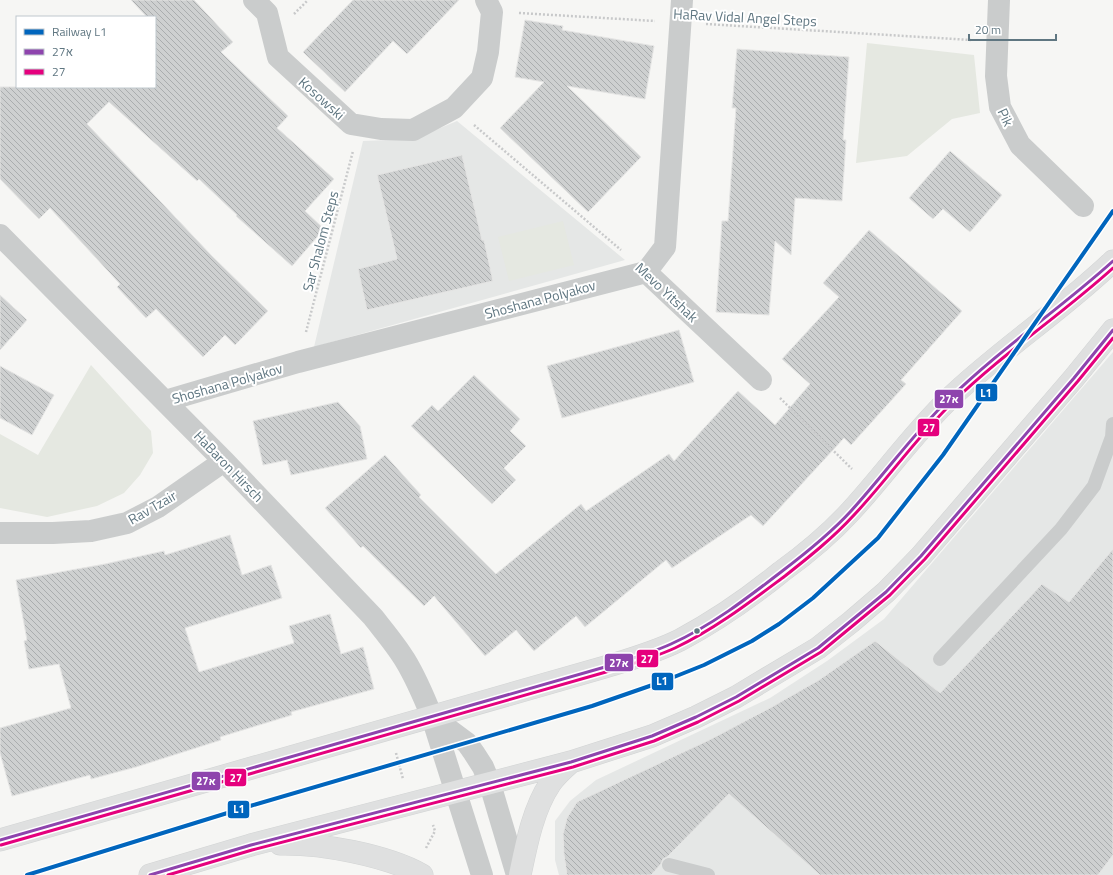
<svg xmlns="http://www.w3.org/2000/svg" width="1113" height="875" font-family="'Titillium Web',Heebo,sans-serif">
<defs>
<pattern id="building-back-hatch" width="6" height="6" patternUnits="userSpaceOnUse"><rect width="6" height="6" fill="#ced0d0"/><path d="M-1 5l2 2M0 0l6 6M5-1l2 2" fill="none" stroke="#aaadae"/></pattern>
</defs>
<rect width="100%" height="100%" fill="#f6f6f4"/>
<path fill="#e5e7e6" d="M 457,121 L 625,260 L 314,347 L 363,141 L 414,139 Z
M 1113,352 L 1113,875 L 559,875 L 555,860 L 555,821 L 570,801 L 596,780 L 770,698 L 827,661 L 884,619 Z"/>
<path fill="#e5e8e1" d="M 867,43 L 974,55 L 980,113 L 952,119 L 907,156 L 856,163 Z
M 563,221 L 574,265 L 509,281 L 498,237 Z
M 91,365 L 151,431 L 153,453 L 140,475 L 124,493 L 97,506 L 47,517 L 0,508 L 0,434 L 38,455 Z"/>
<path fill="url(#building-back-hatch)" stroke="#e5e5e4" d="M 131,0 L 194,0 L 233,42 L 221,52 L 288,116 L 277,128 L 334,179 L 305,211 L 324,229 L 292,266 L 236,216 L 237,215 L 199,179 L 197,181 L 109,102 L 87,124 L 211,255 L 268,311 L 235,345 L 225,335 L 203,357 L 156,309 L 146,318 L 117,287 L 120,284 L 50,208 L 39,219 L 0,179 L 0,87 L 155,87 L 155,17 L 147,17 Z
M 353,0 L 459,0 L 407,54 L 393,41 L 345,92 L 303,52 Z
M 525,20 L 563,26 L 562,30 L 654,46 L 645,99 L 567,86 L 641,157 L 588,212 L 500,128 L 544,82 L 515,77 Z
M 737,49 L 849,57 L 843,140 L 846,140 L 842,201 L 795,198 L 791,255 L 775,241 L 769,315 L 716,312 L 722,221 L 728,221 L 736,108 L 732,108 Z
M 950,151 L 1002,195 L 970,232 L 943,209 L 933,219 L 909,198 Z
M 462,155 L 482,240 L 484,240 L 493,281 L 367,310 L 358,269 L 397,259 L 377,175 Z
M 869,230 L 962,311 L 901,380 L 906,384 L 851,445 L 844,438 L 763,526 L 751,515 L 672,568 L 666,560 L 585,627 L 576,616 L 534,651 L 516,630 L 485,656 L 434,596 L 424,606 L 363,546 L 361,548 L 325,508 L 385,455 L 421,495 L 419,497 L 496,574 L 581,504 L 586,511 L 669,454 L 674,461 L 738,391 L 775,425 L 810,384 L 782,359 L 839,297 L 823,283 Z
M 0,295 L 27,320 L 0,350 Z
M 679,330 L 694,382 L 562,418 L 547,366 Z
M 0,366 L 54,395 L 32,435 L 0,418 Z
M 474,375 L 520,419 L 510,431 L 526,446 L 504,468 L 516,480 L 492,504 L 411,426 L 432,405 L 438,411 Z
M 338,402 L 360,426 L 367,459 L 291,475 L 287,460 L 263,465 L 253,421 Z
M 230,535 L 242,575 L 271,565 L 282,598 L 185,628 L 199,672 L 294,643 L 289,626 L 330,614 L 341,654 L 363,647 L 374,689 L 291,712 L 292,715 L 220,737 L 221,740 L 136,767 L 91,779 L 90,775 L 12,796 L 0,753 L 0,728 L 71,708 L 59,664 L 29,669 L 24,641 L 27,640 L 16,580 L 105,564 L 164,551 L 165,555 Z
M 1113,549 L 1113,855 L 1098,875 L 820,875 L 729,794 L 667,857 L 663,859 L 661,864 L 651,875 L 567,875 L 564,855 L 563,834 L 567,818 L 577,802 L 709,740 L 770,708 L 819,680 L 875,641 L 940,693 L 1042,584 L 1069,602 Z"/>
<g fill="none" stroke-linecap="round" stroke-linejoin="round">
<defs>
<path id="primary" d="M 0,840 L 605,667 C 631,659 656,652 680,640 C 716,621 749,598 781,572 C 806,554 830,534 851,511 C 884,475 913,434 949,399 C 1000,350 1061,311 1113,261
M 280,844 C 321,843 386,855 422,875
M 150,875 L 251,845 L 571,762 L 652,736 L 696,717 L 736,697 L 818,648 L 851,622 L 886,592 L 921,556 L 1074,378 L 1113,330
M 520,875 C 526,846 533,809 550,784 C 555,776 563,769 571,762"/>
</defs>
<use href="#primary" stroke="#d2d4d4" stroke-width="23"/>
<path stroke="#c8c9ca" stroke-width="2.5" stroke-dasharray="2 2" stroke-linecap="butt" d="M 519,13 L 655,21
M 294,14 L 308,0
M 706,24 L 971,40
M 474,125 L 621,250
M 306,332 L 353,151
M 780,398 L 852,469
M 396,753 L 403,779
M 426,848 L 435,831 L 433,825"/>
<path stroke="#cacccc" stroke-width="14" d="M 940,659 L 1061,529 L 1094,486 L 1112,437 L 1113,424
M 669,865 L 708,875"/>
<path stroke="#cacccc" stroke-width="22" d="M 254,0 L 267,13 L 278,57 L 351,124 L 381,129 L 413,130 L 454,108 L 482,78 L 488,52 L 492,12 L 486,0
M 999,0 L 996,76 L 1000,107 L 1020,145 L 1083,206
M 0,235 L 224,461 L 373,617 C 384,631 396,645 405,660 C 416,678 424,697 432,717
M 646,272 L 761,380
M 165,401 L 298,362 L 646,272 L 665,247 L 682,0
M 0,533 L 53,533 L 91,531 L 127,523 L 158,507 L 224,461"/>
<path stroke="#cacccc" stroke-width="22" d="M 432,717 L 467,743 L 474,753 L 483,767 L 490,784 L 517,875
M 432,717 L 482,875"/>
<use href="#primary" stroke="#dfe0e0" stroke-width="22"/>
<defs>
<path id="bus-1" d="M 0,840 L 605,667 C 627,660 649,654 671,644 C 711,626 746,599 781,572 C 806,553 830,534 851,511 C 884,475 913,434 949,399 C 1000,349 1060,309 1113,261
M 150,875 L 251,845 L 571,762 L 652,736 L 696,717 L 736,697 L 818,648 L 886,592 L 921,556 L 1074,378 L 1113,330"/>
<path id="bus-2" d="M 1,845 L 606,672 C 629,665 653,658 675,648 C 715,629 750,602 785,576 C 809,557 833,538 854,515 C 888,479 916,438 952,403 C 1002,354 1061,315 1113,268
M 168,875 L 252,850 L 573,767 L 654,741 L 698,722 L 739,701 L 821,652 L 890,595 L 925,559 L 1078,381 L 1113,338"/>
</defs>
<use href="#bus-1" stroke="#fff" stroke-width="6"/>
<use href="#bus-2" stroke="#fff" stroke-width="6"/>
<use href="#bus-1" stroke="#8e44ad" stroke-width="3"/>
<use href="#bus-2" stroke="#e5007d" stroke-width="3"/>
<defs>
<path id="rail-1" d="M 27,875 L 250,806 L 592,706 L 664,681 L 704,665 L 752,641 L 779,624 L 813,598 L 878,538 L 943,455 L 1113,211"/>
</defs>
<use href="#rail-1" stroke="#fff" stroke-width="7"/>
<use href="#rail-1" stroke="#0065bd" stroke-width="4"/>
</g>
<circle fill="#5f7681" stroke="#fff" stroke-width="1.5" cx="697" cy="631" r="3.5"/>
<g text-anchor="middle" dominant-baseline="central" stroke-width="4" stroke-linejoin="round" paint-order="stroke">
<g font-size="14" fill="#5f7681" stroke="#fff">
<text transform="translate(745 17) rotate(3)">HaRav Vidal Angel Steps</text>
<text transform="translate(322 98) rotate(42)">Kosowski</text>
<text transform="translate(1006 117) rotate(65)">Pik</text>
<text transform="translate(320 241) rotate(-75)">Sar Shalom Steps</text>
<text transform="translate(667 292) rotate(43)">Mevo Yitshak</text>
<text transform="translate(540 299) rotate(-15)">Shoshana Polyakov</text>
<text transform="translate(227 383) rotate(-16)">Shoshana Polyakov</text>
<text transform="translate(229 466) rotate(46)">HaBaron Hirsch</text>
<text transform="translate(152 507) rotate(-30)">Rav Tzair</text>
</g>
</g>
<g stroke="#fff" stroke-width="1.5">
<rect x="975" y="383" width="23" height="19" rx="4" fill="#0065bd"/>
<rect x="934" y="389" width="30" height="20" rx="4" fill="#8e44ad"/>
<rect x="917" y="418" width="23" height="19" rx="4" fill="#e5007d"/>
<rect x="636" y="649" width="23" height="19" rx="4" fill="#e5007d"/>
<rect x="604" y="653" width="30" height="19" rx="4" fill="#8e44ad"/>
<rect x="651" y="672" width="23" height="19" rx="4" fill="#0065bd"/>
<rect x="224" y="768" width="23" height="19" rx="4" fill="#e5007d"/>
<rect x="191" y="771" width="30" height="20" rx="4" fill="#8e44ad"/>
<rect x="227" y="800" width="23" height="19" rx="4" fill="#0065bd"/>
</g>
<g font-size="11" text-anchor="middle" font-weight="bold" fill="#fff">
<text x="986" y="397">L1</text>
<text x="949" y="403">27א</text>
<text x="929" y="432">27</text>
<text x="647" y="663">27</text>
<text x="619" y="667">27א</text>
<text x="662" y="685">L1</text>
<text x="236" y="782">27</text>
<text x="206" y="785">27א</text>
<text x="239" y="813">L1</text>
</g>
<rect x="16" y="16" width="140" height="72" fill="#ffffff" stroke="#bfc8cd"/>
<rect x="24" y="29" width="20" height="6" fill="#0065bd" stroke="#bfc8cd"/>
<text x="52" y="36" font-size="12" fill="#5f7681">Railway L1</text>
<rect x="24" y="49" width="20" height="6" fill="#8e44ad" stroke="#bfc8cd"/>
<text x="52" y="56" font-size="12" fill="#5f7681">27א</text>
<rect x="24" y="69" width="20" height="6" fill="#e5007d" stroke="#bfc8cd"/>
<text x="52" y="76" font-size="12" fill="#5f7681">27</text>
<path d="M969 34v6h87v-6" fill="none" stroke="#5f7681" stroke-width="2"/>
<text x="975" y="34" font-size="12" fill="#5f7681" stroke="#ffffff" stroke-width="3" paint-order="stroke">20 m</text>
</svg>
